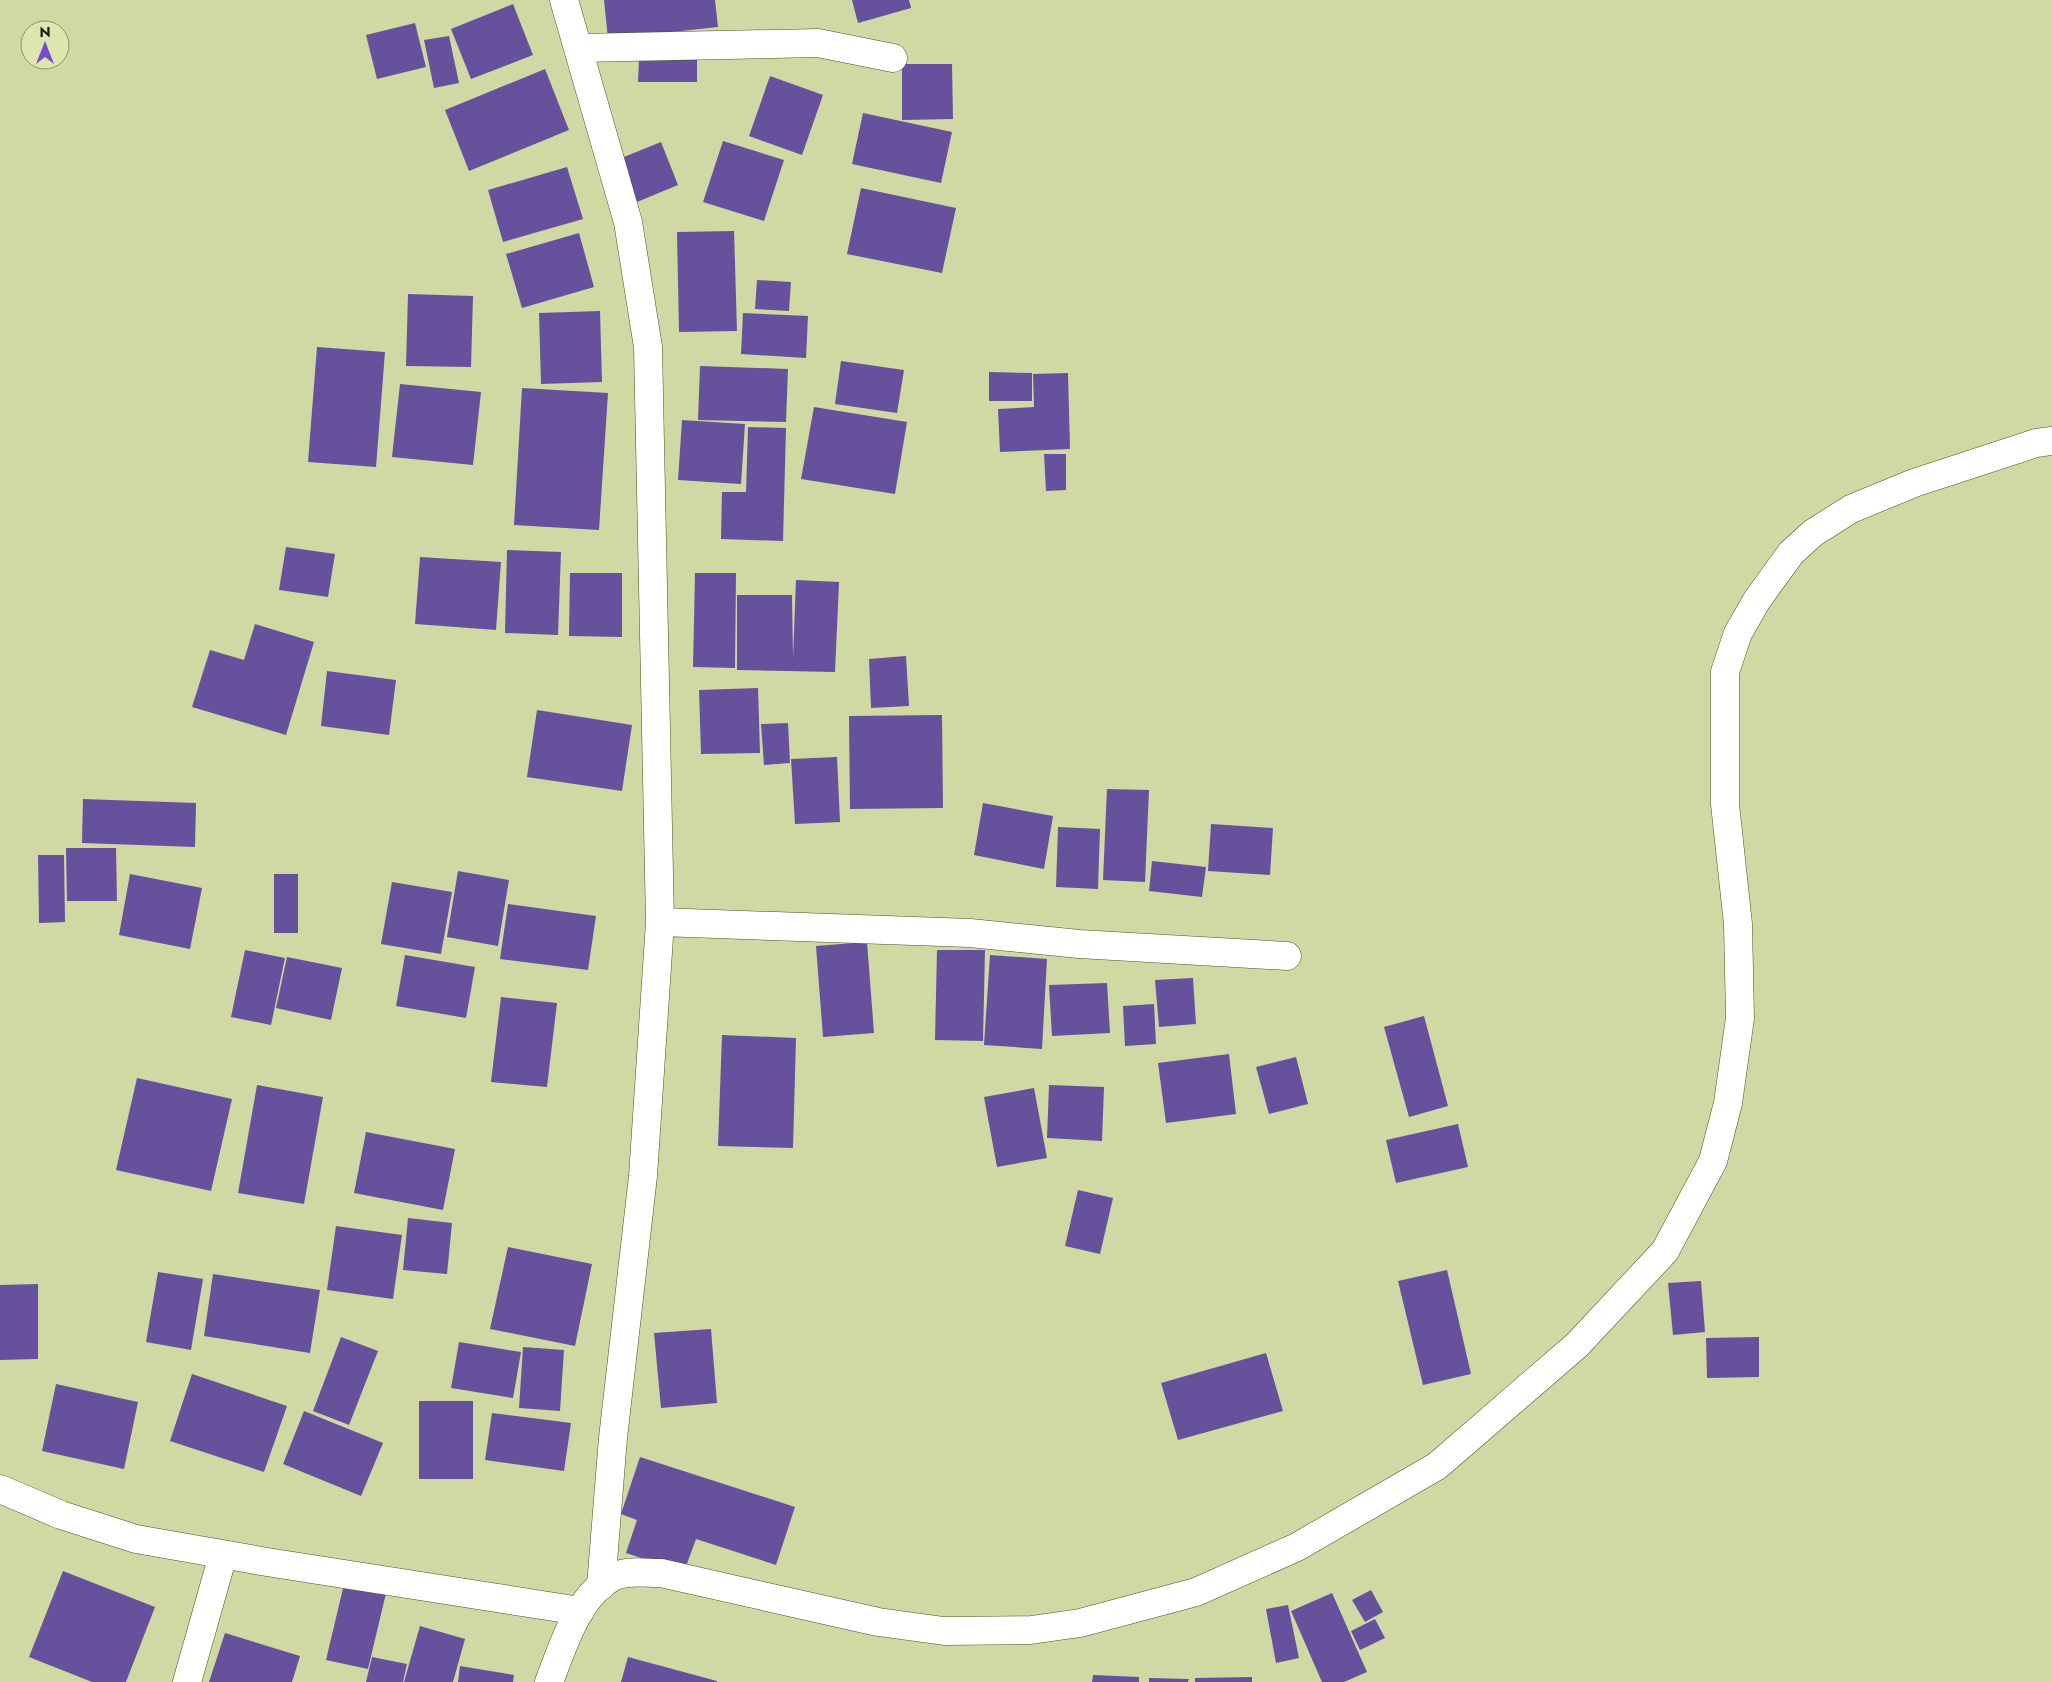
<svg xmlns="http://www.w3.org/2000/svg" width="2052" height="1682" font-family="Jost,sans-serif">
<rect width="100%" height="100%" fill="#d0d8a3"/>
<path fill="#66519d" d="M 604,0 L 715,0 L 718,27 L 608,39 Z
M 852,0 L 909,0 L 911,8 L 858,23 Z
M 513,4 L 533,55 L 471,79 L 451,29 Z
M 415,23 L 426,67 L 377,79 L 366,35 Z
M 449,36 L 459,83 L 434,88 L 424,40 Z
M 697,40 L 697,82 L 638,82 L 639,60 Z
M 902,64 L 952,64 L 953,119 L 902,120 Z
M 545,69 L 569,130 L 469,171 L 445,110 Z
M 770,76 L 823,95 L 802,155 L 749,136 Z
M 863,113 L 952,132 L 941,183 L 852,164 Z
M 723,141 L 784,160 L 764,221 L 703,202 Z
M 661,142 L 678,185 L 637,202 L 619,159 Z
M 567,167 L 583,219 L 503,242 L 488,190 Z
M 861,188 L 956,208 L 942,273 L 847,254 Z
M 734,231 L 737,331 L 679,332 L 677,232 Z
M 579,233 L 594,287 L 522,308 L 506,254 Z
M 757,280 L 791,282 L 789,311 L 755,309 Z
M 408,294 L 473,296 L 471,367 L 406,366 Z
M 600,311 L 602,382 L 541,384 L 539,313 Z
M 743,313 L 808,316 L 806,358 L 741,354 Z
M 317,347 L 385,352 L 376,467 L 308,462 Z
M 841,361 L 904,370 L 897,413 L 835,404 Z
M 700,366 L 788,369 L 786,422 L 698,420 Z
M 989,372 L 1032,373 L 1032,401 L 989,401 Z
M 1068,373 L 1070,449 L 1000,452 L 998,409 L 1034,407 L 1033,374 Z
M 400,384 L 481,392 L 473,465 L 392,457 Z
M 522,388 L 608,393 L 599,530 L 514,525 Z
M 814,407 L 907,422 L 895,494 L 801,479 Z
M 682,420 L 745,424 L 741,484 L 678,480 Z
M 748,427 L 786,428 L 783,541 L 721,539 L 722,492 L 746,492 Z
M 1044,454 L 1066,454 L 1066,490 L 1046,491 Z
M 286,547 L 335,554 L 328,597 L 279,590 Z
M 507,550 L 561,552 L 558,635 L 505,633 Z
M 420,557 L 501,562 L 496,630 L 415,624 Z
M 570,573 L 622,573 L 622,637 L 569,636 Z
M 695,573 L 736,573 L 735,668 L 693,667 Z
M 796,580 L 839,582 L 835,672 L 737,670 L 737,595 L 792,595 L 793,658 Z
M 255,624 L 314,642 L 286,735 L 192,707 L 210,650 L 244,660 Z
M 906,656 L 909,706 L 871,708 L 869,659 Z
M 327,671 L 396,680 L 389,735 L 321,726 Z
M 758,688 L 760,753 L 701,754 L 699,690 Z
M 537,710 L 632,725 L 622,791 L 527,777 Z
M 942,715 L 943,808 L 850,809 L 849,716 Z
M 788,723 L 790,763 L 764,765 L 761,724 Z
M 837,757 L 840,822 L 795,824 L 791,759 Z
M 1107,789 L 1149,790 L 1145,882 L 1103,880 Z
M 83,799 L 196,803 L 195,847 L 82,843 Z
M 983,803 L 1053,816 L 1044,869 L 974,855 Z
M 1211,824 L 1273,828 L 1270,875 L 1208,871 Z
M 1058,827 L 1100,829 L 1098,889 L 1056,887 Z
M 66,848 L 116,848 L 117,901 L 67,901 Z
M 38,855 L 64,855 L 65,922 L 39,923 Z
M 1152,861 L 1206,867 L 1202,897 L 1149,891 Z
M 458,871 L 509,880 L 498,946 L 447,937 Z
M 130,874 L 202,888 L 190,949 L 119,935 Z
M 274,874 L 298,874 L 298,933 L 274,933 Z
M 392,882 L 452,892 L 441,954 L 381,944 Z
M 508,904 L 596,916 L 588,970 L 500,959 Z
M 867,942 L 874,1033 L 823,1037 L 816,946 Z
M 245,950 L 285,958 L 271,1025 L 231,1017 Z
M 937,950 L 985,950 L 983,1041 L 935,1040 Z
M 405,955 L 475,967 L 466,1018 L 396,1006 Z
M 990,955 L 1047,959 L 1042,1049 L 984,1045 Z
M 287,957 L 342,968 L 331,1020 L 276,1008 Z
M 1193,978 L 1196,1024 L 1159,1027 L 1155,980 Z
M 1107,983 L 1110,1033 L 1052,1036 L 1049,985 Z
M 501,997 L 557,1003 L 547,1087 L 491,1082 Z
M 1154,1004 L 1156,1044 L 1125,1046 L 1123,1006 Z
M 1424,1016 L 1448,1106 L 1409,1117 L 1384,1027 Z
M 722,1035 L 796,1038 L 793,1148 L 718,1146 Z
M 1229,1054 L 1236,1114 L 1166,1123 L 1158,1063 Z
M 1296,1057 L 1308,1104 L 1269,1114 L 1256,1067 Z
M 137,1078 L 232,1099 L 211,1191 L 116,1170 Z
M 257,1085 L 323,1097 L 304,1204 L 238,1193 Z
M 1049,1085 L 1104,1087 L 1102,1141 L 1047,1138 Z
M 1034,1088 L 1047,1158 L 997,1167 L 984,1097 Z
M 1458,1124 L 1468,1167 L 1396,1183 L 1386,1140 Z
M 366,1132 L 455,1149 L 443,1210 L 354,1193 Z
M 1078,1190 L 1113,1198 L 1100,1254 L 1065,1246 Z
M 408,1218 L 452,1223 L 447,1274 L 403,1270 Z
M 336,1226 L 402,1235 L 393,1299 L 327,1290 Z
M 508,1247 L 592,1264 L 575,1346 L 490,1329 Z
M 1447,1270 L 1471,1374 L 1423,1385 L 1398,1281 Z
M 158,1272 L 203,1279 L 191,1350 L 146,1342 Z
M 213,1274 L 320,1290 L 310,1353 L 204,1336 Z
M 1701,1281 L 1705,1332 L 1673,1335 L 1668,1283 Z
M 38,1284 L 38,1359 L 0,1360 L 0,1285 Z
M 711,1329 L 717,1403 L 661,1408 L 654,1333 Z
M 341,1337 L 378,1351 L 349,1425 L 313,1411 Z
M 1759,1337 L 1759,1377 L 1707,1378 L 1706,1338 Z
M 459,1342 L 521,1352 L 513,1398 L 451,1388 Z
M 523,1347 L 564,1350 L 560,1411 L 519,1408 Z
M 1266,1353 L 1283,1411 L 1178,1440 L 1161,1383 Z
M 192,1374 L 287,1406 L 264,1472 L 170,1441 Z
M 56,1384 L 138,1402 L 124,1469 L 42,1451 Z
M 419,1401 L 473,1401 L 473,1479 L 419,1479 Z
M 304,1411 L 383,1443 L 361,1496 L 283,1464 Z
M 492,1413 L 571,1423 L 564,1471 L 485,1460 Z
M 640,1457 L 795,1507 L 776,1565 L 696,1539 L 684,1572 L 626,1553 L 637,1520 L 621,1514 Z
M 63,1571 L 155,1607 L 126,1682 L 92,1682 L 29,1657 Z
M 345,1580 L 387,1589 L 368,1669 L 326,1660 Z
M 1371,1590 L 1383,1612 L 1365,1622 L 1352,1600 Z
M 1332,1593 L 1367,1672 L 1344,1682 L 1322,1682 L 1291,1611 Z
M 1288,1605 L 1299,1658 L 1276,1663 L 1266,1609 Z
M 1375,1619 L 1385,1638 L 1360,1650 L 1351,1631 Z
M 420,1626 L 465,1639 L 453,1682 L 404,1682 Z
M 225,1633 L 300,1656 L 292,1682 L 209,1682 Z
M 372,1657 L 407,1664 L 403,1682 L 366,1682 Z
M 628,1657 L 717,1681 L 717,1682 L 621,1682 Z
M 460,1666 L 514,1675 L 513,1682 L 458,1682 Z
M 1093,1675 L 1139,1677 L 1139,1682 L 1092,1682 Z
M 1252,1677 L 1252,1682 L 1195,1682 L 1195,1678 Z
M 1149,1678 L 1189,1679 L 1188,1682 L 1149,1682 Z"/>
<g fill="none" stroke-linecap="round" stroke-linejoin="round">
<defs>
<path id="minor" d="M 564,0 L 628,222 L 648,347 L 660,922 L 643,1176 L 613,1438 L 601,1586
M 578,48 L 818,43 L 893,58
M 660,922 L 970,933 L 1079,944 L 1287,956
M 0,1489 L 61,1515 L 136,1539 L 267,1562 L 580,1611
M 187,1682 L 223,1555"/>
<path id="tertiary" d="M 549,1682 C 563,1646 578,1594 615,1576 C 629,1570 647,1573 661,1573 L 878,1622 L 944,1631 L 1031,1630 L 1080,1623 L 1196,1592 L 1297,1547 L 1437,1466 L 1577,1345 L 1665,1251 L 1713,1161 L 1728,1103 L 1740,1018 L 1738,924 L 1725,804 L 1725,672 L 1738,633 L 1757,600 L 1791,553 L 1813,533 L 1851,509 L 1914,483 L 2036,443 L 2052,441"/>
</defs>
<use href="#minor" stroke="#4c5221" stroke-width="29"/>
<use href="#tertiary" stroke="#4c5221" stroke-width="29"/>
<use href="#minor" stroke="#fff" stroke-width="28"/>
<use href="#tertiary" stroke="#fff" stroke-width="28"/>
</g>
<g transform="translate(45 45)"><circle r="24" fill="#dde5b0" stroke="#8e936c"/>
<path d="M0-4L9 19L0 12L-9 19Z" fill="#754dc6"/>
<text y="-8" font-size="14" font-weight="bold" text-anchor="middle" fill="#171905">N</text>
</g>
</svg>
